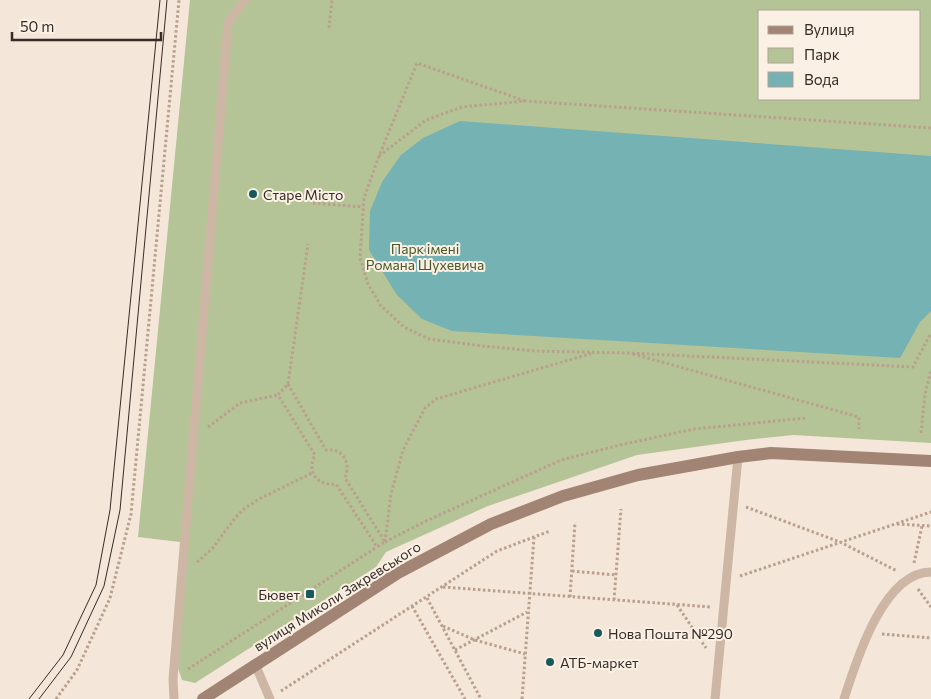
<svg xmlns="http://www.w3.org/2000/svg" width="931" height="699" font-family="Commissioner,sans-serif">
<rect width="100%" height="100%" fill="#f4e6d8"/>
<path fill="#b5c496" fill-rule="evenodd" d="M 190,0 L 931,0 L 931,443 L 793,435 L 746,440 L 637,455 L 488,506 L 386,552 L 376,567 L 195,683 L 182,680 L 178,668 L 188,543 L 138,537 ZM 760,11 L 920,11 L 920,99 L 760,99 Z"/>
<path fill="#74b2b4" d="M 460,121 L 931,156 L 931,311 L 920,322 L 900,358 L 452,331 L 422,319 L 397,295 L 369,250 L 370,211 L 382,182 L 401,155 L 423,138 Z"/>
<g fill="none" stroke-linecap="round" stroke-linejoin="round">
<path stroke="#b99f8d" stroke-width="3" stroke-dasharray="2.5 2.5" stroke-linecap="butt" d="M 329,28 L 332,0
M 525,101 L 417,63 L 379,156 L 364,198 L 360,258 L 368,284 L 381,306 L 404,327 L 429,339 L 483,346 L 535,351 L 628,353 L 913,367 L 931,333
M 379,156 L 426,120 L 462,107 L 525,101 L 931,128
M 313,203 L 363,207
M 633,354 L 859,417 L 859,429
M 288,384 L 326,450 C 343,448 351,462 345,478 L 385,542 L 377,547 L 336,484 C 317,486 306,472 315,455 L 278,395 L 288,384 L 308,244
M 208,427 L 240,403 L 278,395
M 921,433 L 925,394 L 931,370
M 746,507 L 840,542 L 897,571
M 897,524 L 931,526
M 385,542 L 426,521 L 561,460 L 620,445 L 694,429 L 807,418
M 385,542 L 391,494 L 403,450 L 425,408 L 436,399 L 593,353
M 197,562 L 212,549 L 235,518 L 245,508 L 261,498 L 312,473
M 914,563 L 922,526
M 572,571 L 616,575
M 740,576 L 931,512
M 443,587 L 711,607
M 918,589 L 931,607
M 570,597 L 575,522
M 427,598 L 481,699
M 614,600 L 621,509
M 677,605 L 706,648
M 412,606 L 465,699
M 443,626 L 475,640 L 525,654
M 882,634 L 931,638
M 455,650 L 527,612
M 188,669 L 377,547
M 281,691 L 497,551 L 550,531
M 56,699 L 77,670 L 110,598 L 131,514 L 179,0
M 522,699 L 534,537"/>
<path stroke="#cdb6a3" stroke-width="9" d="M 255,664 L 270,699
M 174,699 L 173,679 L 228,22 L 245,0
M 715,699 L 738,457
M 844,699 C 856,662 883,572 931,572"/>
<path stroke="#a18474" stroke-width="12" d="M 203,699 L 398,573 L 491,524 L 563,496 L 638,475 L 738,457 L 771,453 L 931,461"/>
<path stroke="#372b26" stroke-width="1" d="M 29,699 L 63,655 L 96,585 L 110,510 L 160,0
M 39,699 L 71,657 L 104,586 L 120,510 L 167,0"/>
</g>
<g fill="#17595d" stroke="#fbf0e4" stroke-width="2">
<circle cx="253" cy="194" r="5"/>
<rect x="305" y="589" width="10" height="10" rx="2.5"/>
<circle cx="598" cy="633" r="5"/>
<circle cx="550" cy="662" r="5"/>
</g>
<g text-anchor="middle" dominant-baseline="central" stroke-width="4" stroke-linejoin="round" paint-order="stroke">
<g font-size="14" fill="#372b26" stroke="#fbf0e4" text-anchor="start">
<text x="263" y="194">Старе Місто</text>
<text x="300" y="594" text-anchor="end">Бювет</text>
<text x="608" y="633">Нова Пошта №290</text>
<text x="560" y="662">АТБ-маркет</text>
</g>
<g font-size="14" fill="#465827" stroke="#fbf0e4">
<text x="425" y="248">Парк імені<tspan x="425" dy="16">Романа Шухевича</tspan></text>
</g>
<g font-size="14" fill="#372b26" stroke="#fbf0e4">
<text transform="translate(337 596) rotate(-32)">вулиця Миколи Закревського</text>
</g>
</g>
<rect x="758" y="10" width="162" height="90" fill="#fbf0e4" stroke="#ada198"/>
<rect x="768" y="26" width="25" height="8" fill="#a18474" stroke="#ada198"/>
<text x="804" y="35" font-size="15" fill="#372b26">Вулиця</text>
<rect x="768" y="48" width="25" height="15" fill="#b5c496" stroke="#ada198"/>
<text x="804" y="60" font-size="15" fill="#372b26">Парк</text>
<rect x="768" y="72" width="25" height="15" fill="#74b2b4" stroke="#ada198"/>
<text x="804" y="85" font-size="15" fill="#372b26">Вода</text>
<path d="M12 32v8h149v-8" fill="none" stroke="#372b26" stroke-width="2.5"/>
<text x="20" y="32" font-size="15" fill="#372b26" stroke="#fbf0e4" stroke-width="4" paint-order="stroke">50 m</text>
</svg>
